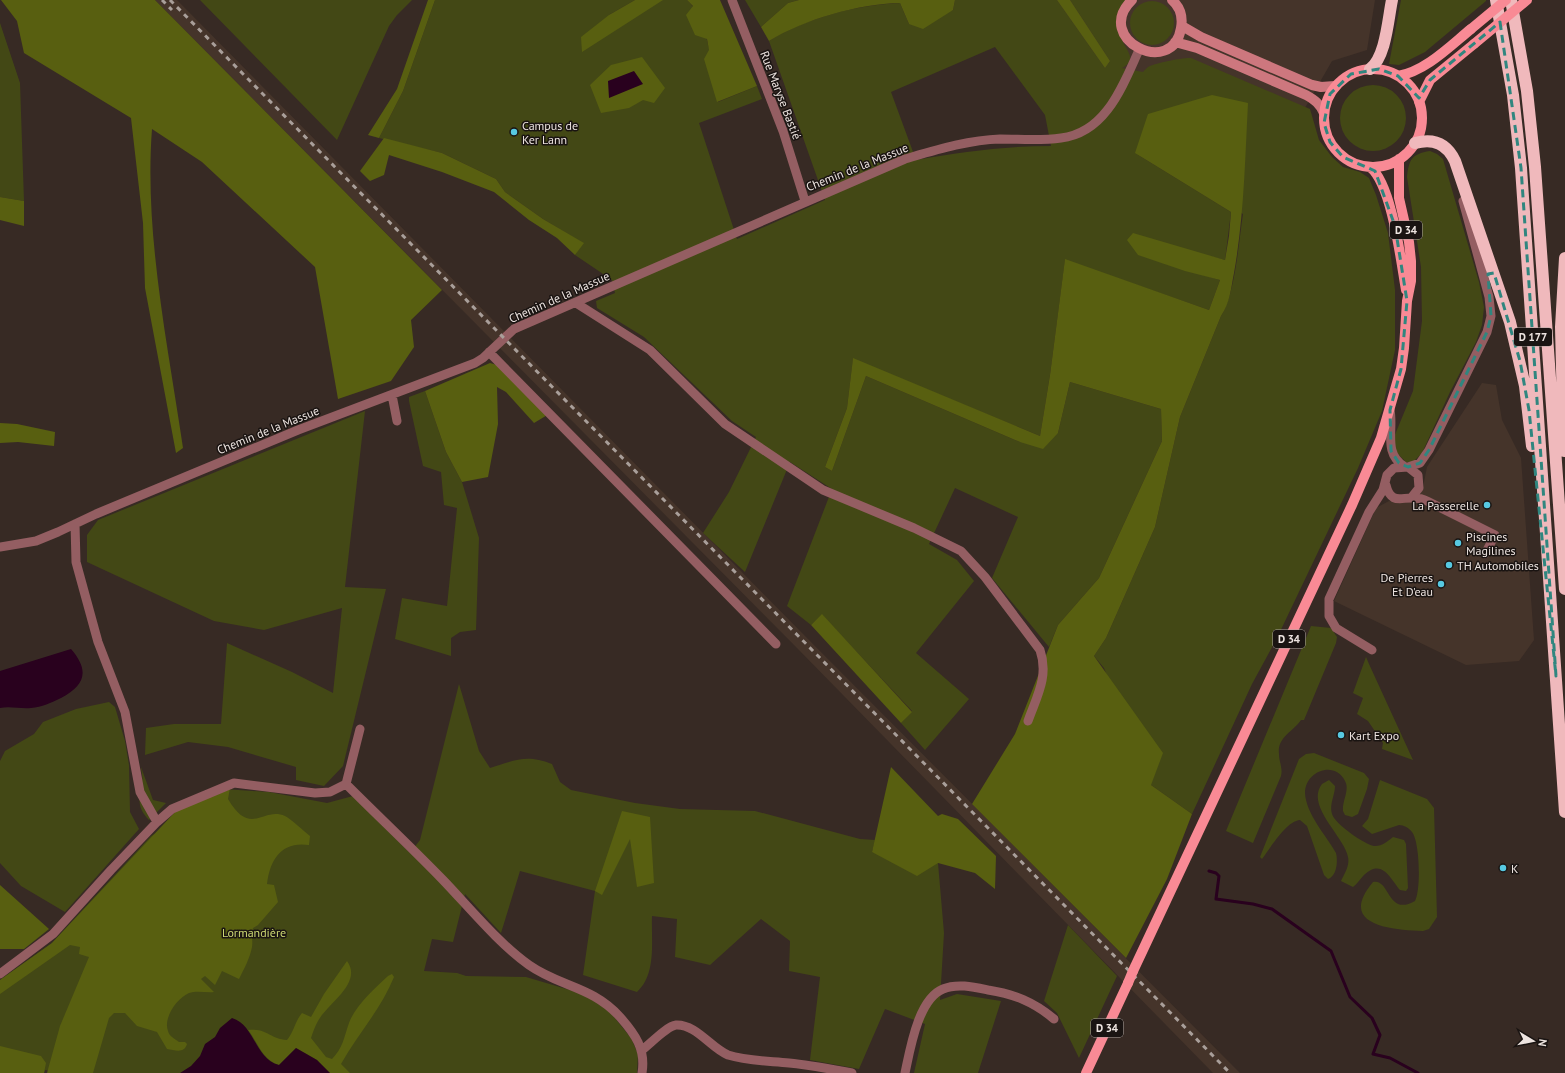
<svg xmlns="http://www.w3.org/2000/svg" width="1565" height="1073" font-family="'PT Sans',sans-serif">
<rect width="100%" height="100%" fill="#372a24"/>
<path fill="#45342a" d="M 155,0 L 177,0 L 806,637 L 1240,1073 L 1213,1073 L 797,648 Z
M 975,0 L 1375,0 L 1367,50 L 1332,61 L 1298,120 L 1138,108 Z
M 1482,383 L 1496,385 L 1502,420 L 1521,458 L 1534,640 L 1519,661 L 1466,665 L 1334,601 L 1376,508 L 1389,501 L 1399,502 L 1423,487 L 1427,467 Z"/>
<path fill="#434815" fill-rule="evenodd" d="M 200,0 L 412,0 L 397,15 L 389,26 L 337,140 Z
M 435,0 L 635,0 L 609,15 L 662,0 L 687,0 C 709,20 713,73 718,102 L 757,86 L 762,99 L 699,123 L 737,239 L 825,200 L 769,41 C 805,18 857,5 900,3 L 909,24 L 953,10 L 955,0 L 1057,0 L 1105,68 L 1110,61 L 1070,0 L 1127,0 C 1125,11 1121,24 1121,35 C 1121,47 1141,58 1122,68 L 1143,72 C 1145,70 1147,67 1150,66 C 1156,63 1184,57 1191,58 L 1310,109 L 1319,140 L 1332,157 L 1343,167 L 1360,172 L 1369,178 L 1376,195 L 1388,233 L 1395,290 L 1395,350 L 1382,411 L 1358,468 L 1277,638 L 1252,684 L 1192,814 L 1151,785 L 1104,668 L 1094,656 L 1106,638 L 1155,527 L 1180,417 L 1221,316 C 1235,295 1239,240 1243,214 L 1135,153 L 1231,212 L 1225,260 L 1197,253 L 1166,264 L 1220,280 L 1209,310 L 1065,260 L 1050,375 L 1040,436 L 853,359 L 847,408 L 825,467 L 832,471 L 866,376 L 1020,442 L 1058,433 L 1070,382 L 1161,409 L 1162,441 L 1099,578 L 1058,625 L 1049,647 L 992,578 L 1018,517 L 955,488 L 929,544 L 957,560 L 974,581 L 916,653 L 969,699 L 925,750 L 901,723 L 912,711 L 822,615 L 811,625 L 787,606 L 832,489 L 790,462 L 745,572 L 703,533 L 729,492 L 756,437 L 732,421 L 644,337 L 597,308 L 596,301 L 615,293 L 612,280 L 575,255 L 583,243 L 543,219 L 505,192 L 496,179 L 442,153 L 379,138 L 403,91 ZM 995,47 L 1045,115 L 1051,146 C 1005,146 961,152 916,160 L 891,92 Z
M 745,0 L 799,0 L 788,3 L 761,27 Z
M 1401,0 L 1486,0 L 1486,1 L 1425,52 L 1399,65 L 1389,64 Z
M1130 23a22 22 0 1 1 44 0a22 22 0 1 1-44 0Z
M 0,23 L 20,83 L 24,201 L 0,197 Z
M1340 118a33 33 0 1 1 66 0a33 33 0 1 1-66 0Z
M 1430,151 L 1437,154 L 1443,159 L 1479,282 L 1484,307 L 1482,325 L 1476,342 L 1450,392 L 1422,453 L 1413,462 L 1406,462 L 1396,452 L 1394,437 L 1413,391 L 1422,321 L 1421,267 L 1407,177 C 1409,160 1411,154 1430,151 Z
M 425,391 L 446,452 L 462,482 L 479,538 L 476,630 L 460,632 L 451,638 L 451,656 L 395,639 L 402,598 L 447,606 L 457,508 L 444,505 L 441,472 L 423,466 L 409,401 L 409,397 Z
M 365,411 L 345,587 L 386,589 L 343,766 L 324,786 L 296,780 L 296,767 L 228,747 L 188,742 L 145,755 L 146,728 L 174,724 L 221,724 L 227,643 L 292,672 L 333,693 L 342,608 L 264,630 L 214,621 L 87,562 L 87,535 L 98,520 Z
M 1311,626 L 1331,628 L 1337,637 L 1336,643 L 1304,720 L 1301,720 C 1293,732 1277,737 1279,754 C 1279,762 1283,768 1281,776 L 1253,843 L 1226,831 Z
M 1366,657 L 1369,664 L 1413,760 L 1382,749 L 1383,743 L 1368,721 L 1357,714 L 1363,698 L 1353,693 Z
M 459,684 L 479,751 L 490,768 C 516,760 526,754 552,764 L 560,782 L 571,790 L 635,803 L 680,809 L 755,811 L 860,839 L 875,840 L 872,852 L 938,863 L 944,933 L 940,1000 L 957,994 L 1001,1001 L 978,1073 L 914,1073 L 925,1024 L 885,1009 L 859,1069 L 810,1060 L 820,977 L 789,971 L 790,941 L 761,919 L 710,965 L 675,957 L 677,919 L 652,916 C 651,940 657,974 637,992 L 583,975 L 595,891 L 520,871 L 501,933 L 465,894 L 453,942 L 432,939 L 424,971 L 457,973 L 466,976 L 526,977 L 590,996 L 610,1012 L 631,1038 L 638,1054 L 637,1073 L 53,1073 L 53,1071 L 45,1070 L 44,1073 L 0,1073 L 0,980 L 52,943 L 151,836 L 224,789 L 269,792 L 327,803 L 353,796 L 410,853 L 420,840 Z
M 109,702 L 115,707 L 125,741 L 129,765 L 130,812 L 139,829 L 65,912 L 21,886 L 0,863 L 0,761 L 5,751 L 34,734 L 43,722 L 76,709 Z
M 1314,753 L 1364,773 L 1369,779 L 1367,789 L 1358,814 L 1352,817 L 1345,815 L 1343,811 C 1342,801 1350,790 1345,781 C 1335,760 1305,771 1305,793 C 1306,814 1326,835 1336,853 C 1338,861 1337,876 1328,879 L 1324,875 L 1307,826 L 1300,820 C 1286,821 1270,849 1262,859 L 1260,857 L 1299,759 L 1306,754 Z
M 141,767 L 153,800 L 166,803 L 149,820 C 135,806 140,796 142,780 C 143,776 141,771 141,767 Z
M 1329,780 L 1335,786 C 1335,795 1329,805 1332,814 C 1335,824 1364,844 1374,846 C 1381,847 1388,841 1393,837 L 1404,840 L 1406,844 L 1408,888 L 1406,891 L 1400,890 C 1390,878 1382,858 1364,875 C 1360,879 1357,884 1353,887 L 1341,881 C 1344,874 1350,866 1348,857 C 1344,836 1305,806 1322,784 Z
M 1380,780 L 1427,799 L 1434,808 L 1437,917 L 1429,929 L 1423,931 C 1390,930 1337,925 1373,882 C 1390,878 1387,917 1415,901 C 1421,890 1420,842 1412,832 C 1409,828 1404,825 1399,825 L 1372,834 L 1362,826 L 1368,819 Z
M 1068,925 L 1117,976 L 1079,1058 L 1057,1013 L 1044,1001 Z"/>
<path fill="#585f10" d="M 1,0 L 155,0 L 442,290 L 411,320 L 414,347 L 391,381 L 338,399 L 315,267 L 202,162 L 152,129 C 144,233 168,345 183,448 L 176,453 L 145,288 L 143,223 L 131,118 L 24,53 L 17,21 Z
M 428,0 L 435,0 L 403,91 L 379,138 L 368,135 L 397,89 Z
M 635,0 L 663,0 L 582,52 L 581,37 L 609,15 Z
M 687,0 L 720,0 L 757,86 L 717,102 L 704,59 L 709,50 L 707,39 L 695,35 L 686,15 L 693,6 Z
M 799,0 L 955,0 L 953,10 L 923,29 L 909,24 L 900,3 C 858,4 805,19 769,41 L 761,27 L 788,3 Z
M 1057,0 L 1070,0 L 1110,61 L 1105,68 Z
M 642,57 L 665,88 L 654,103 L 643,100 L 629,108 L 601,113 L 590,85 L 611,65 Z
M 1212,95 L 1248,103 C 1245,160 1244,217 1234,273 C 1231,288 1230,303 1221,316 L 1180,417 L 1155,527 L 1106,638 L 1094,656 L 1163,753 L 1151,785 L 1192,814 L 1167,879 L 1126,958 L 972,804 L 1015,734 L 1058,625 L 1099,578 L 1162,441 L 1161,409 L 1070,382 L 1058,433 L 1043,449 L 1020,442 L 866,376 L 832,471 L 825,467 L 847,408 L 853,358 L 1040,436 L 1050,375 L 1065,259 L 1209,310 L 1220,280 L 1185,271 L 1138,255 L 1127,240 L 1133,233 L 1225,260 L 1229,236 L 1231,212 L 1135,153 L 1148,114 Z
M 384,138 L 442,153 L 496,179 L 505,192 L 543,219 L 584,243 L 575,255 L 557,238 L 529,220 L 494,192 L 442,172 L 389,155 L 384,175 L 370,181 L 360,171 Z
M 0,197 L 24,201 L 24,226 L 0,220 Z
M 490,363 L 504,367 L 549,414 L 534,423 L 506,392 L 497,387 L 498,424 L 488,477 L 462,482 L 446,452 L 425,391 Z
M 0,423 L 17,424 L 55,432 L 54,446 L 18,442 L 0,443 Z
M 822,614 L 912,712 L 901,723 L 811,625 Z
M 891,767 L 938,816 L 942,814 L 958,819 L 996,856 L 995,889 L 975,873 L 938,863 L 917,876 L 872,852 Z
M 230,788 L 228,799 C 251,838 263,806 285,816 C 294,821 302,830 310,836 L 309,845 C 282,841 270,859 267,884 L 274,885 L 278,902 L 258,925 L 253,928 C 251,935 253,940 252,947 C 250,958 244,969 239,979 L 222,971 L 215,985 L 205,976 L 201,979 L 214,992 C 206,993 197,990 189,993 C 177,998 163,1018 168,1031 C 169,1036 175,1039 179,1042 L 185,1042 L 187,1044 C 184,1054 175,1050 167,1049 L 157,1032 L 137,1026 L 125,1013 L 114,1013 L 109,1018 L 93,1073 L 47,1073 L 60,1026 L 89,957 L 79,954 L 80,947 L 70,945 L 0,994 L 0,980 L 52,943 L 176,811 Z
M 622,811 L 650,817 L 654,883 L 637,887 L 630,839 L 602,895 L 595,891 Z
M 0,885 L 49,929 L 24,949 L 0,949 Z
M 347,961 C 363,983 328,1003 318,1021 C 315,1026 313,1032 311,1038 L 326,1057 L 332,1059 C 343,1048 344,1037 349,1023 C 355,1006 375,988 388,976 L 392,974 L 394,977 C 381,1009 358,1034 341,1064 L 350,1073 L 330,1073 L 317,1060 L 296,1048 L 279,1065 C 262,1060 258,1042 248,1030 C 268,1028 269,1039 287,1040 C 294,1032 295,1021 302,1013 L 311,1017 L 324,994 Z
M 0,1046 L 41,1056 L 46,1063 L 44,1073 L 0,1073 Z"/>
<path fill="#29011e" d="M 634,71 L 643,84 L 609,98 L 608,81 Z
M 71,649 C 90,671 85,685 61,698 C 51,703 42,707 31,708 C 21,709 10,706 0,708 L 0,671 Z
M 232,1018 C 255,1025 255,1059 279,1065 L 296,1048 L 317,1060 L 330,1073 L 180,1073 L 191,1066 L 200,1056 L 205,1044 L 215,1037 L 220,1028 Z"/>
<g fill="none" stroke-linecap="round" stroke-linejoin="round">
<path stroke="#29011e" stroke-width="3" d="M 1209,871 L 1216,873 L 1219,876 L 1216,899 L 1253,904 L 1272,909 L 1331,951 L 1350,997 L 1372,1018 L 1380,1035 L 1373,1054 L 1390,1058 L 1418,1073"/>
<path stroke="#945e62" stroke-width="9" d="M 732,0 L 783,131 L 805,201
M 576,303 L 650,350 L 725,424 L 823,490 L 914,528 L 961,551 L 985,577 L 1040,650 C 1049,676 1037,696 1028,721
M 489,352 L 776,644
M 392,395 L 397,421
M 1390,410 C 1394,430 1383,453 1404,466
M 1408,467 L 1420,463 L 1429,450 L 1487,332 L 1491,316 L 1489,297 L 1463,201
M 1386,485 C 1391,505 1401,497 1414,498 C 1418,498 1423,499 1427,501 L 1495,535 L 1485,554
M 75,524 L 76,562 L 98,642 L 125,712 L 140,792 L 157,822
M 0,547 L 36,541 L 58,532 L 96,514 L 298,430 L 475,363 L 483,358 L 514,329 L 905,159 C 936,150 968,140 1000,139 C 1020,139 1040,141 1061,138 C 1106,133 1123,85 1139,50
M 1372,650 L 1336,628 L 1329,616 L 1329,599 L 1369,512 L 1383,490 L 1387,475 L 1394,468 L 1408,467 L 1418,475 L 1419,488 L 1411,498
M 346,784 L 360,729
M 0,974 L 53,934 L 111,870 L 157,822 L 172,809 L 234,783 L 315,793 L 330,792 L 346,784 C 378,816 411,847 443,880 C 469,907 498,943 529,965 C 560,987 592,986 620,1017 C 635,1034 646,1049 642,1073
M 642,1050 C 650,1044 667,1026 676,1025 C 696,1024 711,1048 728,1055 C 747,1061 769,1061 789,1063 C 810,1065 830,1069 852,1073
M 905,1073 C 910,1050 918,999 943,989 C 957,983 974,987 988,990 C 1014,994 1034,1002 1054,1019"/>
<path stroke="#cd777e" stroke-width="10" d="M 1132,0 C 1092,39 1173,79 1181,28 C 1183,17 1180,7 1172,0
M 1182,26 L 1201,37 L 1312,85 L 1321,87 L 1335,86
M 1175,42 L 1197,48 L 1306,95 C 1315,100 1320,104 1324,113"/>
<path stroke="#f98a95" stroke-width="10" d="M1324 118a49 49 0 1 1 98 0a49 49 0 1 1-98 0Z
M 1398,76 C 1426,71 1450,46 1471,29
M 1419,102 L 1430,80 L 1474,44
M 1370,167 C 1392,184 1401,262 1406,290
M 1133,971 L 1352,505 L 1381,438 L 1401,369 L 1404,348 L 1407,301 L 1411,281 L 1411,261 L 1409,242 L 1399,198 L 1399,159
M 1086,1073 L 1128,983"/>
<path stroke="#f0b9bc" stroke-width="12" d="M 1496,0 L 1513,95 L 1521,168 L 1565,812
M 1511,0 L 1527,91 L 1535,167 L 1565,589
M 1370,69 C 1386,57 1388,19 1392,0
M 1415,143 C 1434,138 1447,144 1455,161 L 1510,322 L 1525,386 L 1532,446
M 1564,451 L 1561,327 L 1565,258"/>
<path stroke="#a99f9a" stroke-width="3" stroke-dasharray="5 5" stroke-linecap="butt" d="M 162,0 L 172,10
M 170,0 L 1230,1073"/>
<path stroke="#f98a95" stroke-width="10" d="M 1471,29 L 1506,0
M 1474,44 L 1527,0
M 1128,983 L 1133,971"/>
</g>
<path fill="none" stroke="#30867f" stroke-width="3" stroke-dasharray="8 5" stroke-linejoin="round" d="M 1500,22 L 1521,168 L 1556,676 L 1529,410 L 1520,361 L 1494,273 L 1488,274 L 1491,316 L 1487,332 L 1429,450 L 1420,463 L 1408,467 L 1399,463 L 1391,451 L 1390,410 L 1401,369 L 1407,301 L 1395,226 L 1375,171 L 1343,157 L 1330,142 L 1324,123 L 1330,94 L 1351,74 L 1379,69 L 1398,76 L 1419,98 L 1430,80 Z"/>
<g fill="#57c9e2" stroke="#1a1412" stroke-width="1.5">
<circle cx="514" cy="132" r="4"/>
<circle cx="1487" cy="505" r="4"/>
<circle cx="1458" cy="543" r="4"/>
<circle cx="1449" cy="565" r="4"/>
<circle cx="1441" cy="584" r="4"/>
<circle cx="1341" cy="735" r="4"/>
<circle cx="1503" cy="868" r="4"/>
</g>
<g text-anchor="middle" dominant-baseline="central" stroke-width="3" stroke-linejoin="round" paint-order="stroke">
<g fill="#1a1412" stroke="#aea6a2" stroke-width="1">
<rect x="1390" y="221" width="32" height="18" rx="3"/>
<rect x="1514" y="328" width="38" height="18" rx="3"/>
<rect x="1273" y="630" width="32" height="18" rx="3"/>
<rect x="1091" y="1019" width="32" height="18" rx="3"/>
</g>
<g font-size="11" font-weight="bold" fill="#ede4e0">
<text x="1406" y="230">D 34</text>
<text x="1533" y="337">D 177</text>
<text x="1289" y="639">D 34</text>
<text x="1107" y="1028">D 34</text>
</g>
<g font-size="12" fill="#ede4e0" stroke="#1a1412">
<text transform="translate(781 95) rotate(69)">Rue Maryse Bastié</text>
<text transform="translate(857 167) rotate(-22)">Chemin de la Massue</text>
<text transform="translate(559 297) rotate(-24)">Chemin de la Massue</text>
<text transform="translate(268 430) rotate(-22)">Chemin de la Massue</text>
</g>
<g font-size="12" fill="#ede4e0" stroke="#1a1412" text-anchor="start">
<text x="522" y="125">Campus de<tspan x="522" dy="14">Ker Lann</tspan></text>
<text x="1479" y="505" text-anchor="end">La Passerelle</text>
<text x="1466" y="536">Piscines<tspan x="1466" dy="14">Magilines</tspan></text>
<text x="1457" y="565">TH Automobiles</text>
<text x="1433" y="577" text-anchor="end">De Pierres<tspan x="1433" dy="14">Et D'eau</tspan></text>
<text x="1349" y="735">Kart Expo</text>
<text x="1511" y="868">K</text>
</g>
<g font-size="12" fill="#ced973" stroke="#1a1412">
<text x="254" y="932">Lormandière</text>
</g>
</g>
<g transform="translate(1533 1041) rotate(100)" stroke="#1a1412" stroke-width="3" paint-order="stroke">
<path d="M0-3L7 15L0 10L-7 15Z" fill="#ede4e0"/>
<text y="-6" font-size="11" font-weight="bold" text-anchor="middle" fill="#ede4e0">N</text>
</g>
</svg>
